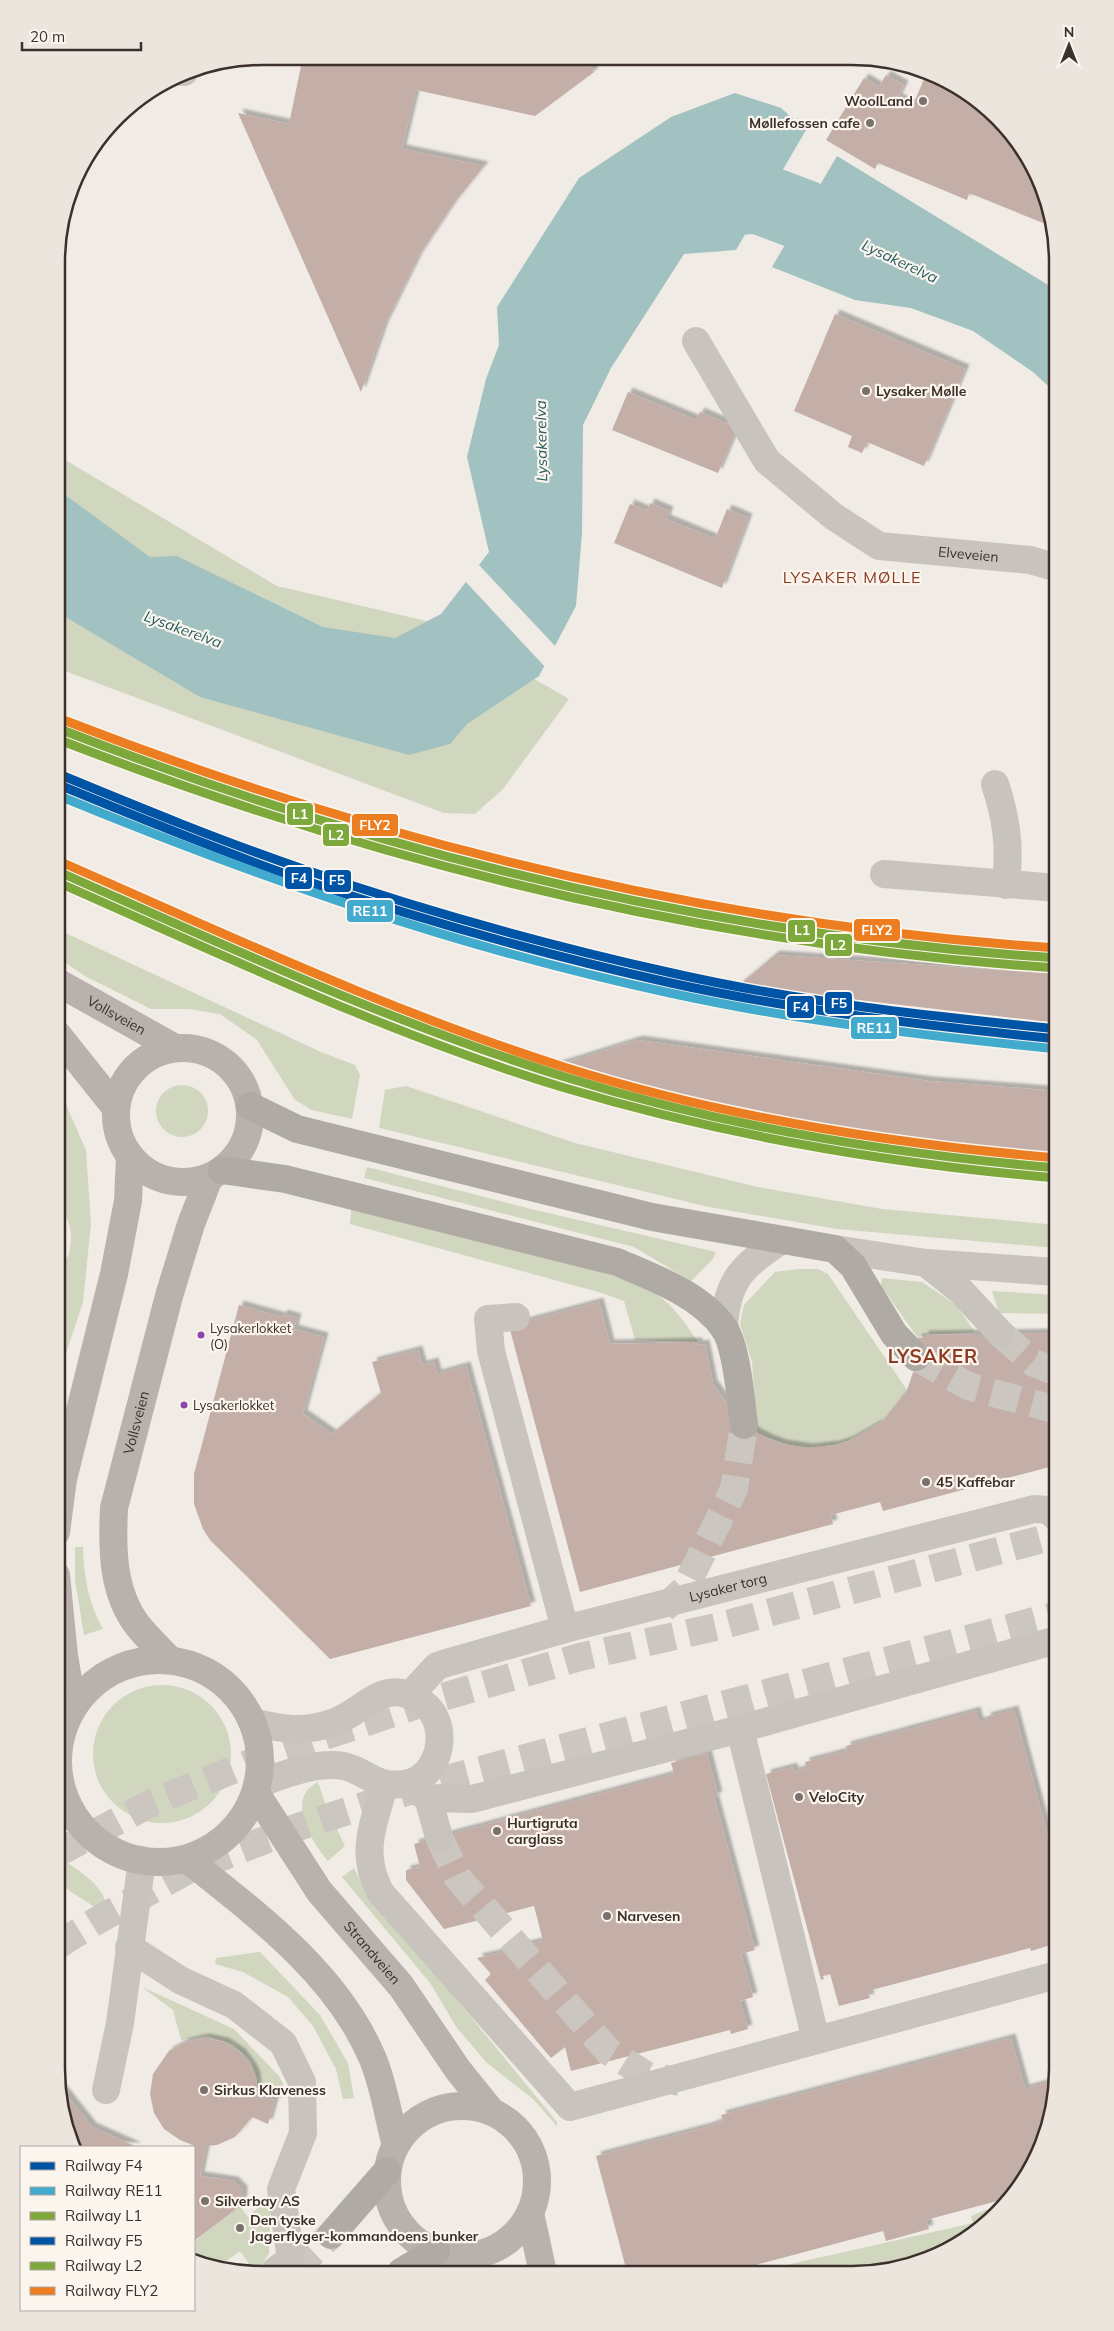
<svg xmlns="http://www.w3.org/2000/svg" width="1114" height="2331" font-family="Mulish,sans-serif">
<defs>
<filter id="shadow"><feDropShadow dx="4.5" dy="-4.5" stdDeviation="1" flood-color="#0004"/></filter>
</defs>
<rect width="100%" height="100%" fill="#f0ebe5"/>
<path fill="#d1d6bf" d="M 57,455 L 277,586 L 439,624 L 569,699 L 503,789 L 475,814 L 444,813 L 57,668 Z
M 57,929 L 321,1052 L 355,1065 L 360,1075 L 352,1119 L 312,1110 L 295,1100 L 257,1040 L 220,1014 L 189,1009 L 151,1009 L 85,976 L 57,957 Z
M 57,1084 L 86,1150 L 91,1223 L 83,1302 L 56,1383 L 56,1267 C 60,1264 66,1260 68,1256 C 73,1241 73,1215 56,1208 Z
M156 1111a26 26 0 1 1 52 0a26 26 0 1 1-52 0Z
M 406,1086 L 575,1143 L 758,1187 L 882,1209 L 1058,1225 L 1057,1248 L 837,1229 L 709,1207 L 379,1128 L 385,1090 Z
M 367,1167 L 531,1209 L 716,1252 L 713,1259 L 691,1281 L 634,1247 L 364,1178 Z
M 352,1203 L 630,1280 C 666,1295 677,1311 698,1342 L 635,1340 L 624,1301 L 602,1293 L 350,1224 Z
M 798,1269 L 818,1269 L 828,1274 L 907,1390 C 902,1397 897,1405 891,1412 C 869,1437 828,1454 794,1446 C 781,1443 769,1438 757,1433 L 752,1362 L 740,1324 L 744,1305 L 775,1272 Z
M 882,1278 L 922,1282 L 956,1305 L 975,1332 L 925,1335 L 918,1338 L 881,1286 Z
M 992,1291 L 1057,1295 L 1057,1314 L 999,1313 Z
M 75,1547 L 83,1547 C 84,1576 88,1603 103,1629 L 84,1635 L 75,1580 Z
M93 1754a69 69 0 1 1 138 0a69 69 0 1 1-138 0Z
M 318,1782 L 326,1806 L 345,1846 L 328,1861 C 315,1846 293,1812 306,1792 C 308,1788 315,1784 318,1782 Z
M 56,1855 C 74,1868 111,1887 106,1914 L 71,1892 L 56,1879 Z
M 354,1868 L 362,1884 L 557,2122 L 557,2126 L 533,2099 L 487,2063 L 457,2028 L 430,1983 L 342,1877 Z
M 260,1952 L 320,2015 L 348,2063 L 354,2098 L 343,2099 L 336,2069 L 313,2026 L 288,1997 L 243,1972 L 215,1964 L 216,1958 Z
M 142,1987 L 234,2029 L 279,2076 L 283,2084 L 283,2098 L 260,2095 L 251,2061 L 233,2044 L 208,2036 L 181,2040 L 173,2010 Z
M 271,2195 L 269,2253 L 258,2271 L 254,2271 L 240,2251 L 215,2269 L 194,2261 L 194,2242 L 240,2206 L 248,2217 Z
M 1000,2204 L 1001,2209 L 966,2240 L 906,2268 L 852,2275 L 746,2274 L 973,2223 L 971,2216 Z"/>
<path fill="#a1c2c1" d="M 735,93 L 781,108 L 806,130 L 736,250 L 684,254 L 611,368 L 583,425 L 582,533 L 576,606 L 539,676 L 467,724 L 450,744 L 409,755 L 200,697 L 57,612 L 57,489 L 150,557 L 177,556 L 323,627 L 395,638 L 441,614 L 489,552 L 467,457 L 486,379 L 499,345 L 497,307 L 579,178 L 671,117 Z
M 837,156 L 1058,291 L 1058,395 L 1033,372 L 973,331 L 911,308 L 855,300 L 772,267 Z"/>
<path fill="#f0ebe5" d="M 477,563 L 557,648 L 546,668 L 464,580 Z"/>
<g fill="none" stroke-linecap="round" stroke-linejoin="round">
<path stroke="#a1c2c1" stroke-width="71" d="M 668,210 L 672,206 L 758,198 L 803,215 L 893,257"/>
</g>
<path fill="#c3afa7" filter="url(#shadow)" d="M 301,56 L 587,58 L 594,72 L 535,116 L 416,90 L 402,149 L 484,166 L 454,203 L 418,257 L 384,326 L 361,392 L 238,113 L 289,124 L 301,66 L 288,62 Z
M 927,72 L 943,78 L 988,107 L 1023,148 L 1051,208 L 1053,227 L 969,193 L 967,200 L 878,163 L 875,169 L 826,140 L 864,78 L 879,87 L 886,75 L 904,85 L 898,98 L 913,105 Z
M 835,314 L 965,369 L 924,466 L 867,442 L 862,453 L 848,447 L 852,436 L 794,411 Z
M 628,392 L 696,420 L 700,412 L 737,428 L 718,473 L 612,430 Z
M 650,503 L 669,511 L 666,519 L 715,539 L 727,509 L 748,518 L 722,588 L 614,543 L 630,504 L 647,511 Z
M 775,955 L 1058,974 L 1058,1023 L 738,986 Z
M 638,1040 L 929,1081 L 1058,1091 L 1058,1154 L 804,1129 L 545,1069 Z
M 599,1302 L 610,1344 L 698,1342 L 698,1345 L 705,1344 L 713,1384 L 736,1417 L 757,1433 L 769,1439 L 782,1444 L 808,1448 L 835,1445 L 848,1441 L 882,1422 L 907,1390 L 916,1364 L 918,1338 L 924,1338 L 924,1335 L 1057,1333 L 1057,1465 L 883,1511 L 880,1502 L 831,1515 L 833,1524 L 580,1592 L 509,1326 Z
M 239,1305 L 282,1317 L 283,1314 L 297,1318 L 294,1329 L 324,1337 L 303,1414 L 332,1434 L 381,1393 L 372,1362 L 418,1350 L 422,1365 L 434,1362 L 437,1374 L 466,1366 L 531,1606 L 330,1659 L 210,1540 L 203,1529 L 194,1504 L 194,1474 Z
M 1014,1710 L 1057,1871 L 1057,1943 L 1031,1951 L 1030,1948 L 868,1991 L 870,1998 L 839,2006 L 830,1974 L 823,1976 L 824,1979 L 821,1980 L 766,1774 L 793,1767 L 794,1772 L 806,1768 L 805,1762 L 847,1751 L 846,1746 L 976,1711 L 979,1722 L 987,1720 L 986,1717 Z
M 707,1753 L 718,1796 L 714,1797 L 755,1950 L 741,1954 L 753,1997 L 740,2001 L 748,2029 L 731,2034 L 730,2030 L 571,2071 L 565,2047 L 551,2058 L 485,1980 L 491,1974 L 477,1958 L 504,1952 L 509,1958 L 525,1945 L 543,1941 L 534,1906 L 444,1929 L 406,1880 L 406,1870 L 420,1867 L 414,1844 L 674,1774 L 671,1763 Z
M 205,2038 L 224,2042 L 241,2053 L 252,2068 L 256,2077 L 258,2098 L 275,2100 L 268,2124 L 252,2117 L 235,2137 L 217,2145 L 206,2146 L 200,2176 L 234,2181 L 243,2190 L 243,2198 L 240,2206 L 194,2241 L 195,2146 L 180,2140 L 164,2129 L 154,2113 L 150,2094 L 153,2074 L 169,2051 L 186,2042 Z
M 1011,2038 L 1025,2089 L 1057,2080 L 1042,2148 L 1012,2197 L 926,2220 L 929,2229 L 886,2241 L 883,2231 L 722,2274 L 627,2272 L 596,2156 L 707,2127 L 723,2121 L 721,2115 Z
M 58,2084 L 92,2127 L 137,2147 L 74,2147 L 63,2123 Z"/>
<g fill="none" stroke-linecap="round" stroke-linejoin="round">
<path stroke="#ccc6c0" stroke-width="28" stroke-dasharray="28 14" stroke-linecap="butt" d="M 1001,1334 L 1034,1363 L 1057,1372
M 439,1837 L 458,1878 L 608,2051 L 646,2075 L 680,2082"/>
<path stroke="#ccc6c0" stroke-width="28" stroke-dasharray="28 14" stroke-linecap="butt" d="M 916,1357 L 968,1386 L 1057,1410
M 663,1609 L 684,1590 L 734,1489 L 744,1425
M 56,1854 L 153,1802 L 280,1751 L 429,1701 L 580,1657 L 716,1627 L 1057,1535
M 56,1946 L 98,1920 L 186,1871 L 298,1827 L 447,1779 L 1057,1615
M 293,2271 L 331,2235"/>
<g stroke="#c9c3be" stroke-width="28">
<path d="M 182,72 L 184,72"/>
<path id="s1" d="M 696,341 L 767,461 L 833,516 L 879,546 L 1030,560 L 1058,568"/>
<path d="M 995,784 C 1007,820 1010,847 1006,885"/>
<path d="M 884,874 L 1058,888"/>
<path d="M 835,1249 L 926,1263 L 1057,1272"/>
<path d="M 926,1263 L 961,1291 L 1001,1334"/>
<path d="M 516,1317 L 488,1319 L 491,1351 L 565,1629"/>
<path d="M 724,1329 C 726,1280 743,1265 782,1240"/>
<path id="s2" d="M 410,1695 L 437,1666 L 443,1664 L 565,1629 L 1034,1509 L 1048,1510 L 1057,1518"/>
<path d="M 253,1722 C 281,1729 303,1733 332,1723 C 366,1712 383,1674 423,1703 C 452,1724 441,1779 404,1784 C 375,1788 368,1772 344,1766 C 317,1761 283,1775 258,1784"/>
<path d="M 740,1729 L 816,2040"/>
<path d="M 407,1784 L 428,1798 L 472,1799 L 740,1729 L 1057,1640"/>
<path d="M 384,1785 C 378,1810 365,1840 371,1866 C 372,1875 377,1884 380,1892 L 570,2107 L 1057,1975"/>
<path d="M 428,1798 L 439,1837"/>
<path d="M 129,1947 L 180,1980 L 234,2005 L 283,2043 L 302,2082 L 303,2133 L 281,2189 L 291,2259 L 275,2271"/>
<path d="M 106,2090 L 120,2023 L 142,1860"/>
</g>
<g stroke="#b8b1ad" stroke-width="28">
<path id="s3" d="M 57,982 L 175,1048"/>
<path d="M 57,1034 L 116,1108"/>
<circle cx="183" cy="1115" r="67"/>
<path d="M 56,1532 L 63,1479 L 114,1274 L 128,1201 L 130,1156"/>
<path d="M 56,1575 L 64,1656 L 73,1708"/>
<path id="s4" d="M 170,1660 C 159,1649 148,1638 138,1626 C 112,1592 112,1549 114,1508 L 169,1296 L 191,1224 L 209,1178"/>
<circle cx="159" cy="1761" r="101"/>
<path id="s5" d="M 256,1793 L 319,1891 L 401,1986 L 458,2070 L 491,2111"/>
<path d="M 187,1859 C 256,1914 336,1973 372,2057 C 384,2084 388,2117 396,2145"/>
<circle cx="462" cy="2181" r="75"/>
<path d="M 530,2213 L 543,2273"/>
</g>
<path stroke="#afaaa4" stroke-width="28" d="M 250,1106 L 297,1129 L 652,1217 L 835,1249 L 853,1266 L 894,1334 L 916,1357
M 222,1170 L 285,1179 L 617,1262 C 654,1278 700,1294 724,1328 C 737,1347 741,1401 744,1425
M 331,2235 L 387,2171
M 401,2272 L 436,2251"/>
<defs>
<path id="rail-1" d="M 57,784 C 137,817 218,850 300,879 C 422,920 545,955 671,983 C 798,1011 928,1026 1058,1039"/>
<path id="rail-2" d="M 57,795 C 256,877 459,948 670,993 C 798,1021 927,1036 1057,1049"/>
<path id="rail-3" d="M 57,728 C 379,854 711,936 1058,958
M 57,871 C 224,945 391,1023 565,1077 C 725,1127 891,1154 1058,1168"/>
<path id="rail-4" d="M 61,775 C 141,808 221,841 303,869 C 424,911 547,945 672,973 C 799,1002 928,1016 1058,1029"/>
<path id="rail-5" d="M 57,739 C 378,864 713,946 1057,968
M 57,882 C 223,955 390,1035 565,1088 C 726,1136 890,1164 1057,1178"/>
<path id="rail-6" d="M 61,719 C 382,844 713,926 1058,948
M 61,862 C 228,935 393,1013 567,1068 C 726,1118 892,1144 1058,1158"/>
</defs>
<use href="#rail-1" stroke="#fbf5ee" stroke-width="12"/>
<use href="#rail-2" stroke="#fbf5ee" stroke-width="12"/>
<use href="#rail-3" stroke="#fbf5ee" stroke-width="12"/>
<use href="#rail-4" stroke="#fbf5ee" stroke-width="12"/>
<use href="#rail-5" stroke="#fbf5ee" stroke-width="12"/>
<use href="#rail-6" stroke="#fbf5ee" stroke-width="12"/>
<use href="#rail-1" stroke="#0054a6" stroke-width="9"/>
<use href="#rail-2" stroke="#42aacd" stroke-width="9"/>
<use href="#rail-3" stroke="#7da83b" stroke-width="9"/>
<use href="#rail-4" stroke="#0054a6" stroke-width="9"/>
<use href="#rail-5" stroke="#7da83b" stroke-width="9"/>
<use href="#rail-6" stroke="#ec7e21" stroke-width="9"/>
</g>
<g fill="#7a716c" stroke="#fbf5ee" stroke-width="2">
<circle cx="923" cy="101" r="5"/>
<circle cx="870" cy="123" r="5"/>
<circle cx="866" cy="391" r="5"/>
<circle cx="926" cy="1482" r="5"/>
<circle cx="799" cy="1797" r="5"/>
<circle cx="497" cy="1831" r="5"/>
<circle cx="607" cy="1916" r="5"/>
<circle cx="204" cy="2090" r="5"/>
<circle cx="205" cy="2201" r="5"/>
<circle cx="240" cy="2228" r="5"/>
</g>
<g fill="#8e44ad" stroke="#fbf5ee" stroke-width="2">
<circle cx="201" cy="1335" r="4.5"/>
<circle cx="184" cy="1405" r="4.5"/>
</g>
<g text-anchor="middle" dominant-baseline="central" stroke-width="4.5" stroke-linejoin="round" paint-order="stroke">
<g font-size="13" fill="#3b302b" stroke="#fbf5ee" text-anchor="start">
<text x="210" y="1328">Lysakerlokket<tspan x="210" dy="16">(O)</tspan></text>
<text x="193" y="1405">Lysakerlokket</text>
</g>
<g font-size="14" font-weight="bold" fill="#3b302b" stroke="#fbf5ee" text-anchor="start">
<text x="913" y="101" text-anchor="end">WoolLand</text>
<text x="860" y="123" text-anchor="end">Møllefossen cafe</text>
<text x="876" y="391">Lysaker Mølle</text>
<text x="936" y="1482">45 Kaffebar</text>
<text x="809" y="1797">VeloCity</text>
<text x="507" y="1823">Hurtigruta<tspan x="507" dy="16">carglass</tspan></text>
<text x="617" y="1916">Narvesen</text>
<text x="214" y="2090">Sirkus Klaveness</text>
<text x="215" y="2201">Silverbay AS</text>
<text x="250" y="2220">Den tyske<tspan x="250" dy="16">Jagerflyger-kommandoens bunker</tspan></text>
</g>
<g font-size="14" fill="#3b302b" stroke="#fbf5ee">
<text stroke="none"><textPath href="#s1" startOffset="370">Elveveien</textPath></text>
<text stroke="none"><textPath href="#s3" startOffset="68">Vollsveien</textPath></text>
<text stroke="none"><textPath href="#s4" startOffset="258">Vollsveien</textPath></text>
<text stroke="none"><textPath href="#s2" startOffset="341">Lysaker torg</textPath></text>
<text stroke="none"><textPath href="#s5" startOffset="198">Strandveien</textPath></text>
</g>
<g font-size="15" font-style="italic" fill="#1f5a5e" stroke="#fbf5ee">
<text transform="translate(900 261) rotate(25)">Lysakerelva</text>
<text transform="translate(541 441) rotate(-91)">Lysakerelva</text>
<text transform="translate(183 629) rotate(20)">Lysakerelva</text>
</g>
<g font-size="16" letter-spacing="1" fill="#8c3b22" stroke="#fbf5ee">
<text x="852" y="577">LYSAKER MØLLE</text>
</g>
<g font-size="19" font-weight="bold" letter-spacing="1" fill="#8c3b22" stroke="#fbf5ee">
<text x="933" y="1356">LYSAKER</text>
</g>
</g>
<path d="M0 0H1114V2331H0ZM262 65H852A197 197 0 0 1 1049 262V2069A197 197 0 0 1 852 2266H262A197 197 0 0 1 65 2069V262A197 197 0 0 1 262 65Z" fill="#ece5de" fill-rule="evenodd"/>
<path fill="none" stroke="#3b302b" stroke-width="2.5" d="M262 65H852A197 197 0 0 1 1049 262V2069A197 197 0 0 1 852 2266H262A197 197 0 0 1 65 2069V262A197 197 0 0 1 262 65Z"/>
<g stroke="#fbf5ee" stroke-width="2">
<rect x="286" y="802" width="28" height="24" rx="5" fill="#7da83b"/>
<rect x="351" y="813" width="48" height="24" rx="5" fill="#ec7e21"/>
<rect x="322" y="823" width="28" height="24" rx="5" fill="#7da83b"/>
<rect x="284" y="866" width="29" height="24" rx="5" fill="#0054a6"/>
<rect x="323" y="869" width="29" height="24" rx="5" fill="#0054a6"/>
<rect x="346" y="899" width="48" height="24" rx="5" fill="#42aacd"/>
<rect x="853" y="918" width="48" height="24" rx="5" fill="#ec7e21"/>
<rect x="787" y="919" width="29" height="24" rx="5" fill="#7da83b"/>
<rect x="824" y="933" width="29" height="24" rx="5" fill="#7da83b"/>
<rect x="824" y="991" width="29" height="24" rx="5" fill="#0054a6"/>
<rect x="786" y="995" width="29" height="24" rx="5" fill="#0054a6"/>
<rect x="850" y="1016" width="48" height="24" rx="5" fill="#42aacd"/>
</g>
<g font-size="14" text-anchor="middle" font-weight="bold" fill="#fff">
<text x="300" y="819">L1</text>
<text x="375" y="830">FLY2</text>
<text x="336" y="840">L2</text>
<text x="299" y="883">F4</text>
<text x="337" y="885">F5</text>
<text x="370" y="916">RE11</text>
<text x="877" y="935">FLY2</text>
<text x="802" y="935">L1</text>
<text x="838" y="950">L2</text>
<text x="839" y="1008">F5</text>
<text x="801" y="1012">F4</text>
<text x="874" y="1033">RE11</text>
</g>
<rect x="20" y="2146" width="175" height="165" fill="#fbf5ee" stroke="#aea6a0"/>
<rect x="30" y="2162" width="25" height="8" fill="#0054a6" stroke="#aea6a0"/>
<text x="65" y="2171" font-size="15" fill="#3b302b">Railway F4</text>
<rect x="30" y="2187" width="25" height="8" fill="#42aacd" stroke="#aea6a0"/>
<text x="65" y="2196" font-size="15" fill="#3b302b">Railway RE11</text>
<rect x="30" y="2212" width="25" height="8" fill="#7da83b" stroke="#aea6a0"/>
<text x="65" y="2221" font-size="15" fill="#3b302b">Railway L1</text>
<rect x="30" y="2237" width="25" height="8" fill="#0054a6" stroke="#aea6a0"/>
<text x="65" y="2246" font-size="15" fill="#3b302b">Railway F5</text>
<rect x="30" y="2262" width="25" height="8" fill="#7da83b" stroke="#aea6a0"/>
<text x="65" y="2271" font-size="15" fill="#3b302b">Railway L2</text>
<rect x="30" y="2287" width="25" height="8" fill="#ec7e21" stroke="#aea6a0"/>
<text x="65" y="2296" font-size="15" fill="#3b302b">Railway FLY2</text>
<g transform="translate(1069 45)" stroke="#fbf5ee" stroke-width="4" paint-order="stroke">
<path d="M0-4L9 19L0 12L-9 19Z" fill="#3b302b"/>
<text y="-8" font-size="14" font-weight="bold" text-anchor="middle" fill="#3b302b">N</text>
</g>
<path d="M22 42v8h119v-8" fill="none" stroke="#3b302b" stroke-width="2.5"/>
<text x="30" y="42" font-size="15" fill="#3b302b" stroke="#fbf5ee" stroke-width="4" paint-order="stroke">20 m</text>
</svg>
